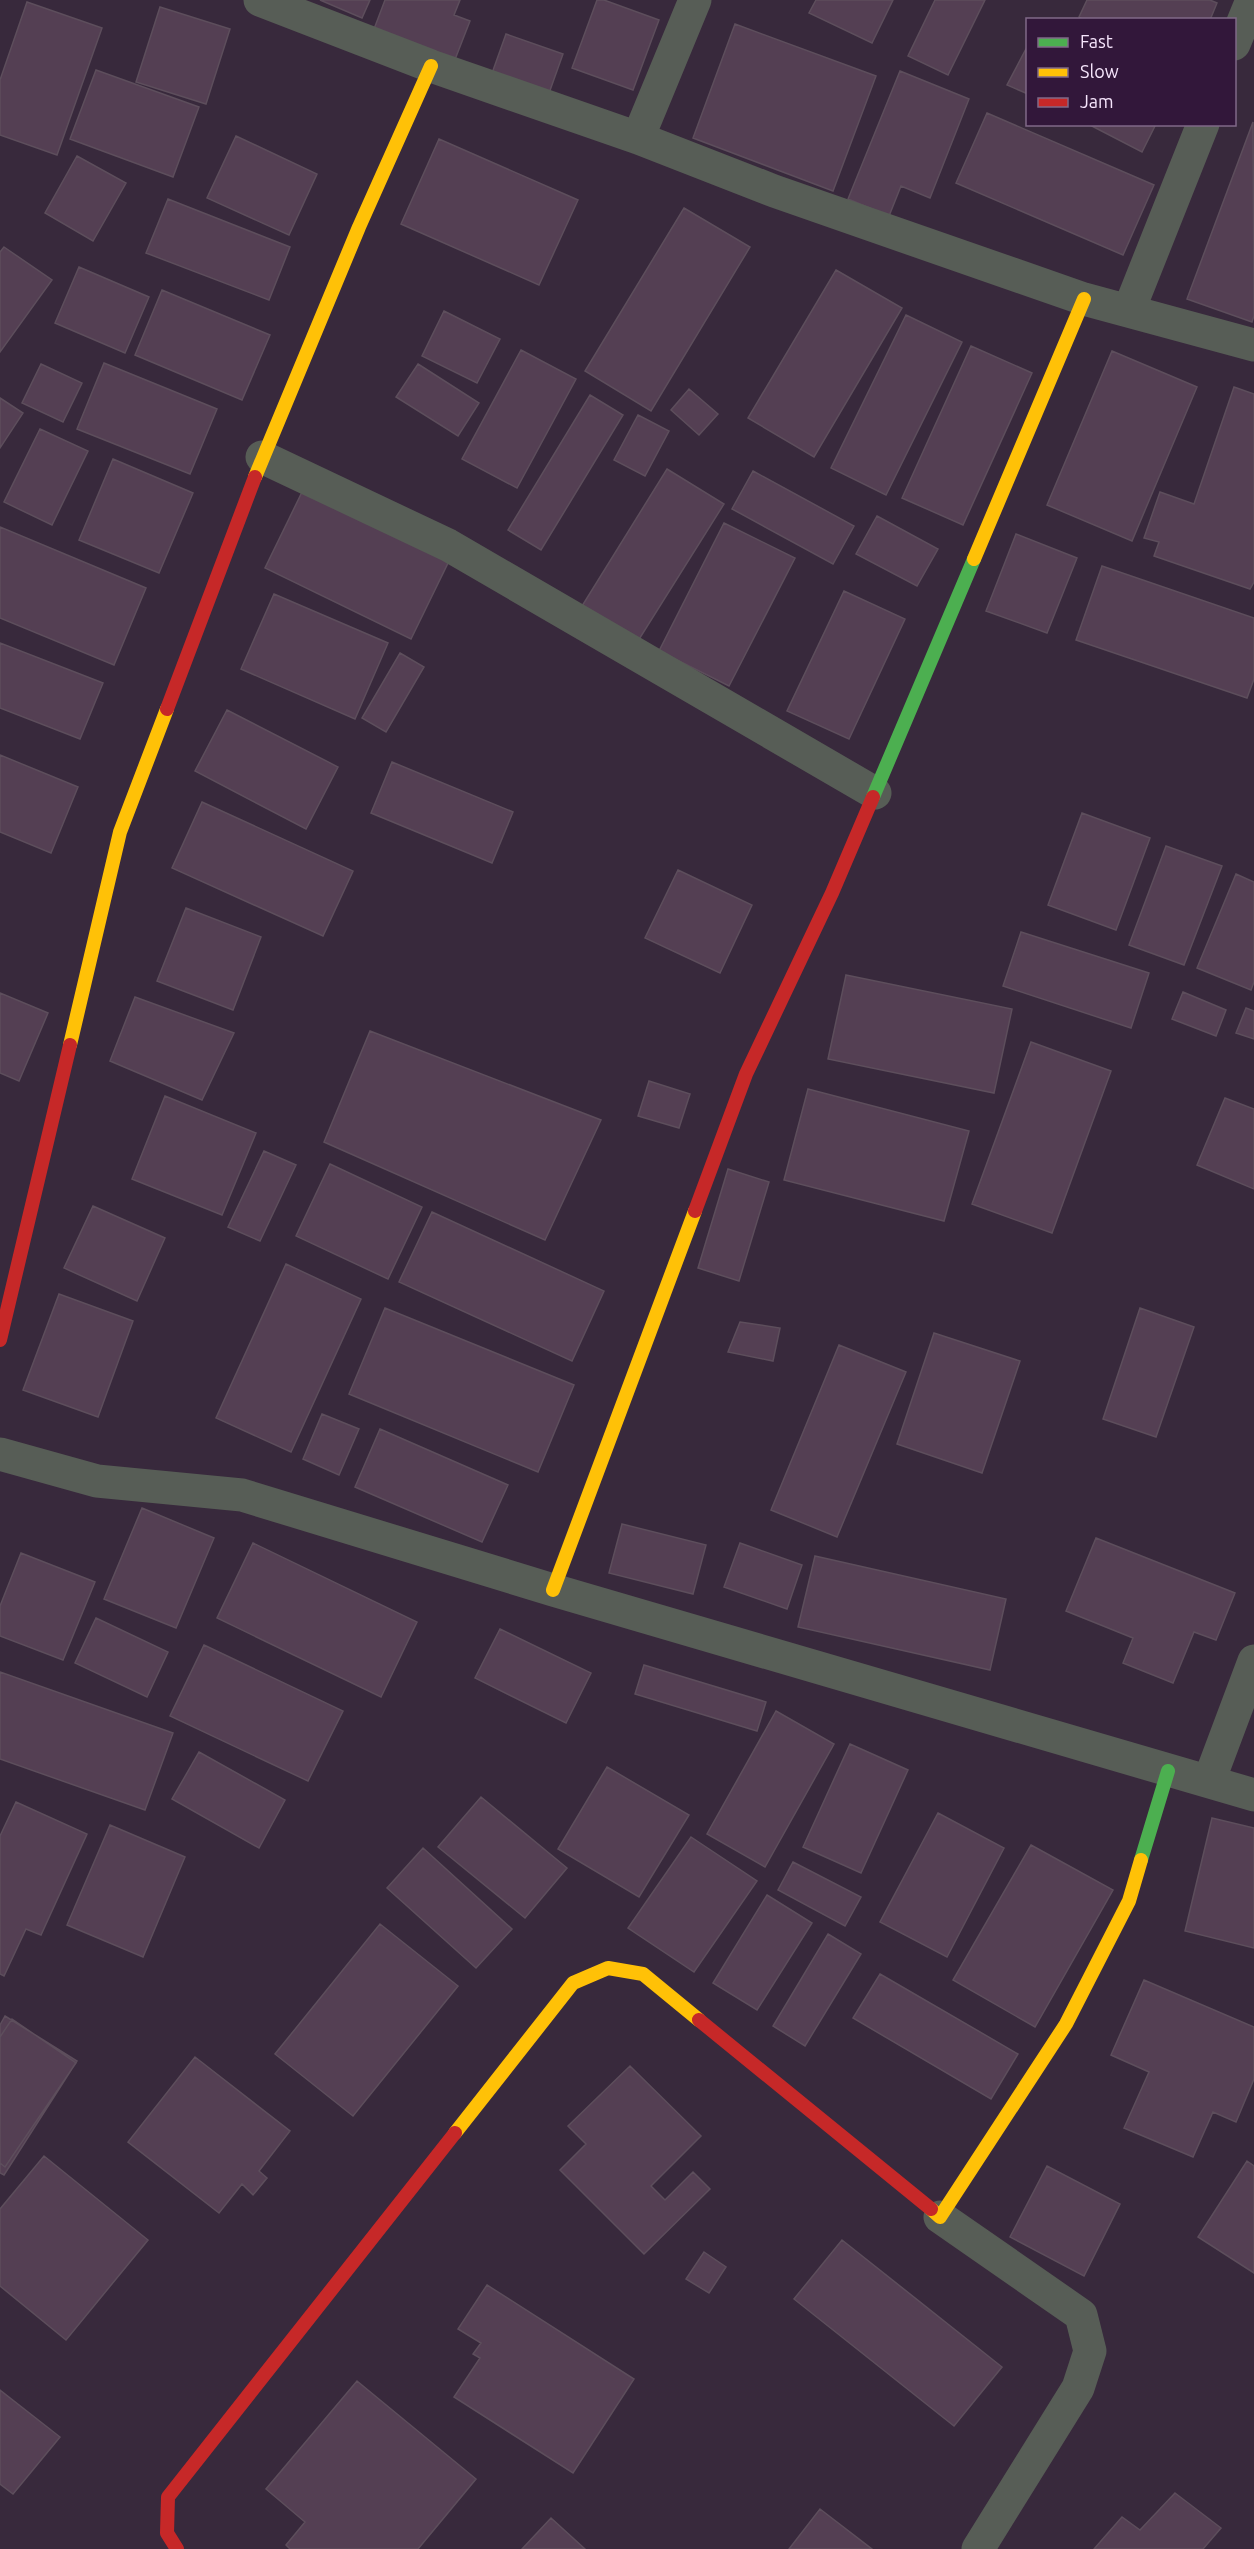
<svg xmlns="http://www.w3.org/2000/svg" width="1254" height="2549" font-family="Ubuntu,sans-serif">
<rect width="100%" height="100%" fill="#38293c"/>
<path fill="#543f53" stroke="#5d4e5c" stroke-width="1.5" d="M 320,0 L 370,0 L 362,18 Z
M 385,0 L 460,0 L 454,15 L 470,21 L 454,62 L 374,29 Z
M 597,0 L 604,0 L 659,20 L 633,90 L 572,68 Z
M 816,0 L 893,0 L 872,43 L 809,13 Z
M 935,0 L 985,0 L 948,75 L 908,56 Z
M 1087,0 L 1210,0 L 1217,3 L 1210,20 L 1084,20 L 1079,17 Z
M 27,2 L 102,28 L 57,155 L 0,135 L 0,80 Z
M 160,7 L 230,29 L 206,104 L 136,82 Z
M 735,24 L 876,76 L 833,191 L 693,138 Z
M 506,34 L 563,54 L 548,96 L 491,76 Z
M 1028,45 L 1028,94 L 1007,85 Z
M 96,70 L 199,107 L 173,177 L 70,139 Z
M 900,71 L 969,99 L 930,198 L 901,186 L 889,216 L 848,199 Z
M 987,113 L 1154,185 L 1123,255 L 956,183 Z
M 1253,122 L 1254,316 L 1252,322 L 1187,299 Z
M 1088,124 L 1156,124 L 1142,152 Z
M 236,136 L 317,174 L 289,235 L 207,198 Z
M 439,139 L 578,200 L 539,285 L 401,224 Z
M 77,156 L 126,183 L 93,241 L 45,213 Z
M 168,199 L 290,247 L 269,300 L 146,253 Z
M 684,208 L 750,247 L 651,411 L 585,371 Z
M 4,247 L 52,280 L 0,352 L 0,252 Z
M 79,267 L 149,297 L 125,353 L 55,323 Z
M 836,270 L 902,308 L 814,457 L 748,418 Z
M 162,290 L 270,335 L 242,400 L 135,355 Z
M 444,311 L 500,339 L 477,383 L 422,356 Z
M 906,315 L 962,342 L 886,495 L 831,468 Z
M 971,346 L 1032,373 L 963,525 L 902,498 Z
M 521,350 L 576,379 L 517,488 L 462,459 Z
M 1112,351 L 1197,387 L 1132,541 L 1047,505 Z
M 104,363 L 217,409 L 190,474 L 77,429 Z
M 41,364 L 82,383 L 63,422 L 22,403 Z
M 418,364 L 479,403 L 458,436 L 396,397 Z
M 1234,387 L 1254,394 L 1254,582 L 1250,589 L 1154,556 L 1159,542 L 1144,538 L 1160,492 L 1194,504 Z
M 689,389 L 718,414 L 699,435 L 671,410 Z
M 590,395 L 623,415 L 541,550 L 508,530 Z
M 0,398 L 23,413 L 0,448 Z
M 638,415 L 669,431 L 645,476 L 614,460 Z
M 40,429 L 88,451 L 52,525 L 4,502 Z
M 113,459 L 193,493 L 159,573 L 79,540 Z
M 667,469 L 724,504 L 638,641 L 582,606 Z
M 753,471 L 854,526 L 833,564 L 732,509 Z
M 303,490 L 449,561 L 411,639 L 265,568 Z
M 877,516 L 938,549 L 917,586 L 856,554 Z
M 724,523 L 795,558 L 729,686 L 659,651 Z
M 0,527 L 146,588 L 114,665 L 0,618 Z
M 1016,534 L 1077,558 L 1047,633 L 986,611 Z
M 1102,566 L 1254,618 L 1254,679 L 1247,698 L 1076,640 Z
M 844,591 L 905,619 L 849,739 L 787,711 Z
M 274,594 L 388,643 L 355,719 L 241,669 Z
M 0,643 L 103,683 L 80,739 L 0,708 Z
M 400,653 L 424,667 L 386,732 L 362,718 Z
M 227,710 L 338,767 L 306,829 L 195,771 Z
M 0,755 L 78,787 L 51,853 L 0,832 Z
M 392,762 L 513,812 L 492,863 L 371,813 Z
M 202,802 L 353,871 L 323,936 L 172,868 Z
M 1082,813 L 1150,838 L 1116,930 L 1048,905 Z
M 1166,846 L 1222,866 L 1184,965 L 1129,945 Z
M 678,870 L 752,905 L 720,973 L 645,938 Z
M 1236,874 L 1254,882 L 1254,982 L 1251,990 L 1197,968 Z
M 186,908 L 261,937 L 233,1010 L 157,981 Z
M 1021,932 L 1149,973 L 1131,1028 L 1003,986 Z
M 846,975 L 1012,1009 L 994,1093 L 828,1059 Z
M 1183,992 L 1226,1010 L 1216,1036 L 1172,1019 Z
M 0,993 L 48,1013 L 19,1081 L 0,1073 Z
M 135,997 L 234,1033 L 202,1100 L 110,1061 Z
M 1246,1008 L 1254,1011 L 1254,1039 L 1236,1033 Z
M 370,1031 L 601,1120 L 545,1240 L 324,1142 Z
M 1031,1042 L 1111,1071 L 1052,1233 L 972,1204 Z
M 649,1081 L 690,1094 L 679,1128 L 638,1116 Z
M 808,1089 L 969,1131 L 944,1221 L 784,1180 Z
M 165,1096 L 256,1133 L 222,1215 L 132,1179 Z
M 1225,1098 L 1254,1109 L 1254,1189 L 1197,1165 Z
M 264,1151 L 296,1165 L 260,1241 L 228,1227 Z
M 330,1164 L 422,1207 L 388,1279 L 296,1236 Z
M 728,1169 L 769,1182 L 739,1281 L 698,1268 Z
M 93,1206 L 165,1238 L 137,1301 L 64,1268 Z
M 432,1212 L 604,1291 L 572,1361 L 399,1282 Z
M 286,1264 L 361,1299 L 291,1452 L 216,1418 Z
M 59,1294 L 133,1321 L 98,1417 L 23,1390 Z
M 385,1308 L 574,1385 L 538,1472 L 349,1394 Z
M 1140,1308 L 1194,1327 L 1156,1437 L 1103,1419 Z
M 740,1322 L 780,1328 L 773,1361 L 728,1352 Z
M 934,1333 L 1020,1361 L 982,1473 L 897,1444 Z
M 839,1345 L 906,1372 L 837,1537 L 771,1510 Z
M 322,1414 L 359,1429 L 339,1475 L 303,1459 Z
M 380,1429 L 508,1485 L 482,1542 L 355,1487 Z
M 142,1508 L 214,1538 L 176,1628 L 104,1599 Z
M 622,1524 L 706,1545 L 693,1594 L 609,1573 Z
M 1096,1538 L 1235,1593 L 1216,1640 L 1194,1632 L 1173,1683 L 1123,1663 L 1133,1638 L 1066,1611 Z
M 253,1543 L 417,1622 L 381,1697 L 217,1618 Z
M 740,1543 L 802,1565 L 787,1609 L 724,1587 Z
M 21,1553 L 95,1582 L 63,1660 L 0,1636 L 0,1606 Z
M 815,1556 L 1006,1599 L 990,1670 L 798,1627 Z
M 96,1618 L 168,1652 L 147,1697 L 75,1663 Z
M 500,1629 L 591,1673 L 566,1723 L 475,1678 Z
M 204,1645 L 343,1711 L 308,1781 L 170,1716 Z
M 644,1665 L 766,1702 L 757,1731 L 635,1694 Z
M 0,1672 L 173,1733 L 145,1810 L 0,1759 Z
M 776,1711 L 834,1744 L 765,1867 L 707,1834 Z
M 850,1744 L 908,1770 L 861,1873 L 803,1847 Z
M 199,1752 L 285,1800 L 259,1848 L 172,1799 Z
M 607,1767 L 689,1815 L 639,1897 L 558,1849 Z
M 481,1797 L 567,1868 L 525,1918 L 438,1847 Z
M 16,1802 L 87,1834 L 41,1935 L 26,1929 L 4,1976 L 0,1974 L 0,1836 Z
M 938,1813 L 1004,1848 L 947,1957 L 880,1922 Z
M 1212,1818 L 1254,1828 L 1254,1948 L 1185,1931 Z
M 110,1825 L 185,1857 L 143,1957 L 67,1925 Z
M 691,1837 L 757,1881 L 694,1972 L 628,1928 Z
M 1031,1845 L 1113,1890 L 1035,2027 L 953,1980 Z
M 423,1848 L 512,1929 L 476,1968 L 387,1888 Z
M 793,1862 L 861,1897 L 845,1926 L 778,1890 Z
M 767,1895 L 812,1923 L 757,2010 L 713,1983 Z
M 380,1924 L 458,1986 L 353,2116 L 275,2054 Z
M 828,1934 L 861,1954 L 805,2046 L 773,2026 Z
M 880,1974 L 1018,2054 L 991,2099 L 853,2018 Z
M 1144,1980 L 1254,2027 L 1254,2079 L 1236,2122 L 1213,2112 L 1193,2157 L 1124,2128 L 1149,2072 L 1111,2055 Z
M 5,2016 L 77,2061 L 4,2175 L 0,2173 L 0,2025 Z
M 12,2019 L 76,2063 L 5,2167 L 0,2163 L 0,2037 Z
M 195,2057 L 290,2131 L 259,2171 L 267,2178 L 253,2195 L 242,2184 L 219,2213 L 128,2142 Z
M 630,2066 L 701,2136 L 651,2186 L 665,2200 L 693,2172 L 710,2189 L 644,2254 L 560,2170 L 586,2144 L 568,2126 Z
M 44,2156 L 148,2240 L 66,2340 L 0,2286 L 0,2209 Z
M 1247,2161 L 1254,2166 L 1254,2273 L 1198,2237 Z
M 1047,2166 L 1120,2204 L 1084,2276 L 1010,2237 Z
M 842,2240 L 1002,2367 L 954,2426 L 794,2299 Z
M 704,2252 L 726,2267 L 709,2293 L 686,2279 Z
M 487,2285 L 634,2379 L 573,2473 L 454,2397 L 480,2358 L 473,2354 L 481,2343 L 458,2329 Z
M 357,2381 L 476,2479 L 418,2549 L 290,2549 L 286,2545 L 305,2522 L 266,2489 Z
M 0,2390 L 60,2437 L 13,2494 L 0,2484 Z
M 1175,2493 L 1221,2528 L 1203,2549 L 1094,2549 L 1122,2517 L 1140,2530 Z
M 820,2509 L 872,2549 L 789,2549 Z
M 551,2518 L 585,2549 L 522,2549 Z"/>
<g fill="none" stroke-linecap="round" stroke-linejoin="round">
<path stroke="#575d56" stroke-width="33" d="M 260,0 L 431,66 L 638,138 L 774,191 L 1084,299 L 1254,345
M 1234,44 L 1252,0
M 638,138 L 695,0
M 1129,310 L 1203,124
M 262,457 L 448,545 L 875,793
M 0,1454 L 97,1481 L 242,1495 L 553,1590 L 1254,1795
M 1209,1781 L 1254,1661
M 940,2217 L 1081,2315 L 1090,2351 L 1078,2388 L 978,2549"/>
<path stroke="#4caf50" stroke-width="14" d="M 873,797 L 974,559
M 1141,1860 L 1168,1771"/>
<path stroke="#ffc107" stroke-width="14" d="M 255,477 L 359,227 L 431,66
M 974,559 L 1084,299
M 70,1045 L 120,832 L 167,709
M 553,1590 L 695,1211
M 455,2133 L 573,1983 L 608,1968 L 643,1974 L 699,2020
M 931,2209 L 940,2217 L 1066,2024 L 1129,1901 L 1141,1860"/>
<path stroke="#c62828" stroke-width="14" d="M 167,709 L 255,477
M 695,1211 L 746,1074 L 832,893 L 873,797
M 0,1340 L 70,1045
M 699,2020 L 931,2209
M 177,2549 L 167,2533 L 168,2497 L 455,2133"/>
</g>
<rect x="1026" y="18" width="210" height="108" fill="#32173a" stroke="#806988" stroke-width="1.5"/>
<rect x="1038" y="38" width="30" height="9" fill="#4caf50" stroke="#806988" stroke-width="1.5"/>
<text x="1080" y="48" font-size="18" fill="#f6e5fc">Fast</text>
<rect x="1038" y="68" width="30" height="9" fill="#ffc107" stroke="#806988" stroke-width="1.5"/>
<text x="1080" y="78" font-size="18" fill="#f6e5fc">Slow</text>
<rect x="1038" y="98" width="30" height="9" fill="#c62828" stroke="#806988" stroke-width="1.5"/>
<text x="1080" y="108" font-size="18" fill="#f6e5fc">Jam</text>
</svg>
